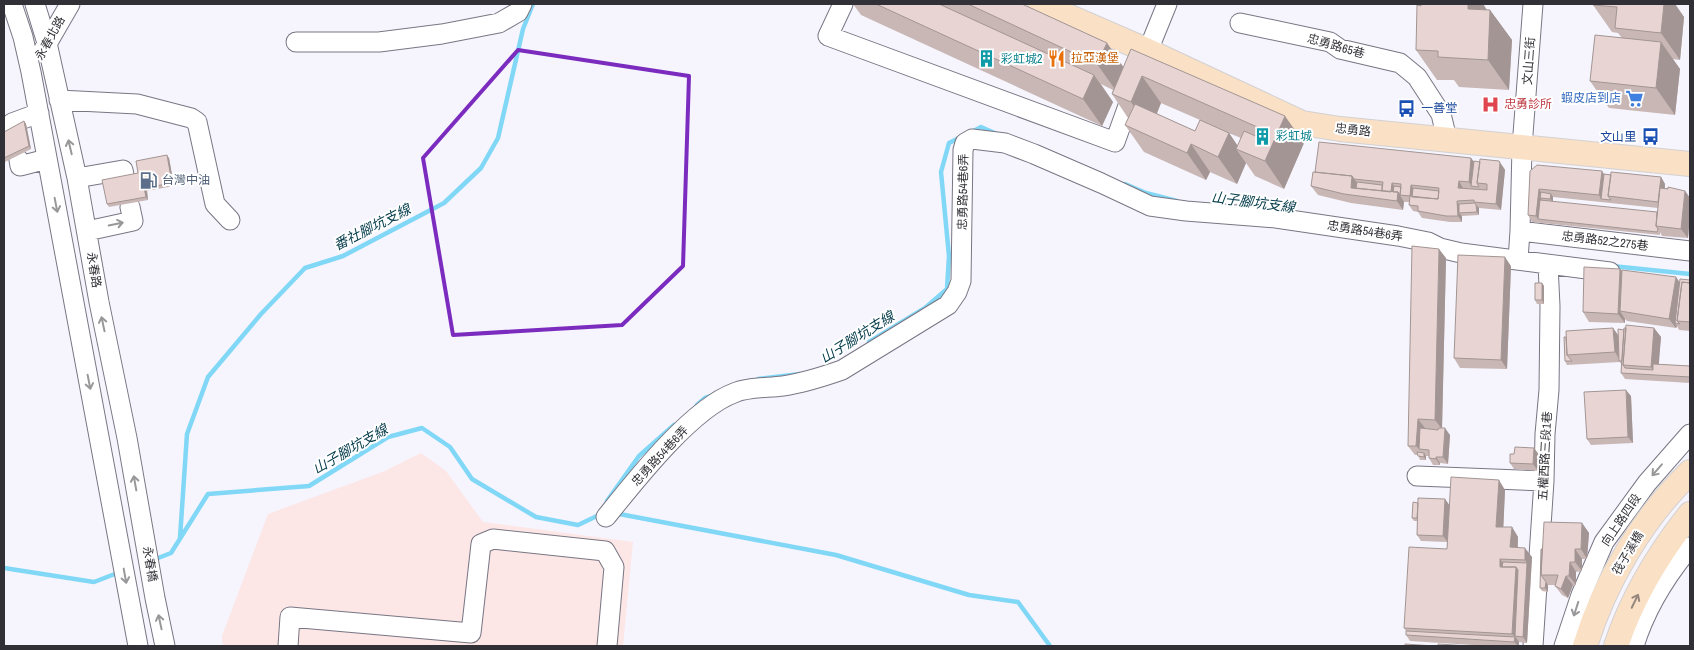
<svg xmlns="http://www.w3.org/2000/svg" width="1694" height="650" font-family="'Archivo Narrow','Noto Sans TC',sans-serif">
<rect width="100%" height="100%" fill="#f6f5fe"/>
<path fill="#fce6e6" d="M 421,453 L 446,471 L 483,522 L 633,542 L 623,646 L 223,646 L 222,636 L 268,514 L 385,471 Z"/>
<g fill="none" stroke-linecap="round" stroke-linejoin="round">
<path stroke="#81d7f6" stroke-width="4.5" d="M 970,133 L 981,127 L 997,134
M 1125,184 L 1146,193 L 1177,201
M 1612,266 L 1690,274
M 869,342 L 925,308 L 947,289 L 949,256 L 941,172 L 949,143 L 961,137
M 758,379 L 800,374
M 697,405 L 705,398 L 711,396
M 607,501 L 639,456 L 674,425
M 614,513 L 836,555 L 969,595 L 1018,602 L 1050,646
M 180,538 L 187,434 L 208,377 L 261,314 L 305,268 L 343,256 L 444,203 L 481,168 L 498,138 L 523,29 L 533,4
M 153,560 L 171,553 L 208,494 L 309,486 L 388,437 L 422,428 L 450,447 L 472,479 L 536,517 L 578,525 L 597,516 L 600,512
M 4,568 L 94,582 L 120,572"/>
<defs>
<path id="minor" d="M 12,4 L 23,37 L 31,72 L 138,646
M 35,4 L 47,43 L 77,178 L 99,302 L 127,438 L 155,598 L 165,646
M 843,4 L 828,36 L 1115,142 L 1134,89
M 1240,23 L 1330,42 L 1340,49 L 1400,63 L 1417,77 L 1441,114 L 1447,139
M 296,42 L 379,42 L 442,34 L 499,23 L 518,12 L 522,4
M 44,49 L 70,4
M 1143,63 L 1167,4
M 59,100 L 137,104 L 191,118 L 197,122 L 215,204 L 230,220
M 13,129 L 12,123 L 39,113
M 19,160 L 20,166 L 47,159
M 77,178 L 123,170 L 124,175
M 87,231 L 133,221 L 130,207
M 1520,231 L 1690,251
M 1518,260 L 1520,231 L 1522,147 L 1533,4
M 1417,476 L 1544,481
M 606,517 C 635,481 691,409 734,393 C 747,387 768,388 783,386 C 803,383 822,377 842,370 L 948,305 L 957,292 L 961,281 L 963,150 L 965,143 L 972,139 L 1005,143 L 1034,154 L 1101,183 L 1150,206 L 1186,211 L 1276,218 L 1398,236 L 1428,242 L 1440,248 L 1461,253 L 1610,272
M 288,646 L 290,617 L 471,633 L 481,544 L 493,539 L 605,551 L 614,567 L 607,646
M 1533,646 L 1544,481 L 1545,434 L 1549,390 L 1550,306 L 1548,265
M 1564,646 L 1581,595 L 1604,542 L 1647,483 L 1690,434
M 1634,646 C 1645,610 1666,576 1690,547"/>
<path id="major" d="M 1040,4 L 1148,51 L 1302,123 L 1340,129 L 1690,164
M 1585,646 C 1605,581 1642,519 1690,472
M 1616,646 C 1632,598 1659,553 1690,514"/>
</defs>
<use href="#minor" stroke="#787683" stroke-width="21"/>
<use href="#major" stroke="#d2d1d3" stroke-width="26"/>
<use href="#minor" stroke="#fff" stroke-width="19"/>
<use href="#major" stroke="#fae0c5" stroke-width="24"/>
</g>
<path fill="#c8b7b5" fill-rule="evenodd" d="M 853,4 L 1022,4 L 1107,43 L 1123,67 L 1304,143 L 1284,189 L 1255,176 L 1246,163 L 1237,184 L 1210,172 L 1206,180 L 1144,152 L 1125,125 L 1128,118 L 1112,94 L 1113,90 L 1101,84 L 1113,102 L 1102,126 L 861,15 ZM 1161,103 L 1200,120 L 1195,131 L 1157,114 ZM 1226,132 L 1241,138 L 1238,146 L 1229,133 Z
M 1421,4 L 1483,4 L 1487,10 L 1490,10 L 1512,40 L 1509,90 L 1459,87 L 1454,80 L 1437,80 L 1416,50 Z
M 1593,4 L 1675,4 L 1684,17 L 1680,60 L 1673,59 L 1680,69 L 1675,115 L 1609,108 L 1590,81 L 1622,38 L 1618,33 L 1612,32 L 1593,5 Z
M 24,121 L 26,124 L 31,149 L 5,162 L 4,163 L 4,132 Z
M 169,158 L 174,186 L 147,191 L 148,200 L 109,207 L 107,204 L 138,173 Z
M 1474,161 L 1480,162 L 1499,161 L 1504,168 L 1505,170 L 1501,210 L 1479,208 L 1479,215 L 1462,216 L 1462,222 L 1450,222 L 1422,218 L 1418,212 L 1413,211 L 1409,205 L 1409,202 L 1404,202 L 1403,210 L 1351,203 L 1318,195 L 1311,186 Z
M 1530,171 L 1602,171 L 1604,174 L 1611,175 L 1661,177 L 1665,184 L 1665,188 L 1685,191 L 1690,198 L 1690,216 L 1688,238 L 1662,236 L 1660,232 L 1660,235 L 1532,222 L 1528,215 ZM 1553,197 L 1658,208 L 1657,212 L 1553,202 Z
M 1446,258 L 1442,428 L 1450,435 L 1448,464 L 1440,463 L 1440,465 L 1433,465 L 1429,458 L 1429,456 L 1426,456 L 1426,460 L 1420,460 L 1418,455 L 1415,455 L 1408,446 Z
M 1511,266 L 1507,369 L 1460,368 L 1454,358 Z
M 1620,269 L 1622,270 L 1679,282 L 1690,280 L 1690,331 L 1679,330 L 1677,326 L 1676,328 L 1627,321 L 1625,319 L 1625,323 L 1589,322 L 1583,312 Z
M 1542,283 L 1544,286 L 1544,304 L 1537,304 L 1535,300 Z
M 1613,328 L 1618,335 L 1624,330 L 1654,328 L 1661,337 L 1658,364 L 1690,366 L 1690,383 L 1625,379 L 1621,373 L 1621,364 L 1620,362 L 1567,365 L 1565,361 L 1566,337 Z
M 1631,396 L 1633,443 L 1591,445 L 1587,439 Z
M 1534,448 L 1539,455 L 1538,471 L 1514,469 L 1510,463 Z
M 1505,490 L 1503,527 L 1512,527 L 1518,537 L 1518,547 L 1532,557 L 1527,643 L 1519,642 L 1519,646 L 1488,646 L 1410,641 L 1406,635 L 1406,631 L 1404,628 L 1447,549 L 1447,542 L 1421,541 L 1417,535 L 1417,521 L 1414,521 L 1412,518 L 1418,503 L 1445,499 L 1449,505 Z
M 1582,523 L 1589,533 L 1587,559 L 1582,559 L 1582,571 L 1576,572 L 1576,585 L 1573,585 L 1568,598 L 1562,595 L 1555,586 L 1555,585 L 1548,585 L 1548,592 L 1542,591 L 1540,588 L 1542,549 Z"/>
<path fill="#a29594" d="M 1468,4 L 1483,4 L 1490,15 L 1490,10 L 1512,40 L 1509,90 L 1488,60 L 1468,9 Z
M 1664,4 L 1675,4 L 1684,17 L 1680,60 L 1661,33 Z
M 1661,42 L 1680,69 L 1675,115 L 1656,88 Z
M 1107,43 L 1126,71 L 1117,92 L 1097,64 Z
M 1094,75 L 1113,102 L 1102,126 L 1083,99 Z
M 1142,76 L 1161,103 L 1150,129 L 1131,102 Z
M 1285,116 L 1304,143 L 1284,189 L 1265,161 Z
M 24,121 L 26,124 L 31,149 L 29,146 Z
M 1229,133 L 1241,151 L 1236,149 L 1246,163 L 1237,184 L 1218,157 Z
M 1191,144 L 1210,172 L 1206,180 L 1187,153 Z
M 167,155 L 169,158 L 174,186 L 172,183 Z
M 1471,158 L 1476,164 L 1471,186 L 1473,189 L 1469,182 Z
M 1499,161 L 1505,170 L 1501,210 L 1496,204 Z
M 1602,171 L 1606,178 L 1601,199 L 1599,195 Z
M 1352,176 L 1359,185 L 1358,194 L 1351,188 Z
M 1661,177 L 1665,184 L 1663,208 L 1658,202 Z
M 1459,181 L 1463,188 L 1463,194 L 1458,188 Z
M 1392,183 L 1396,189 L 1390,194 Z
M 1411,185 L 1415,191 L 1414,200 L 1410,196 Z
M 144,188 L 147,191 L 148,200 L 146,197 Z
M 1539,189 L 1543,196 L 1540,198 L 1543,201 L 1538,219 L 1536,216 Z
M 1685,191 L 1690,198 L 1690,216 L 1688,238 L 1681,229 Z
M 1398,192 L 1404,202 L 1403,210 L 1397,201 Z
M 1551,194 L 1553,197 L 1553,202 L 1550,199 Z
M 1457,201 L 1461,208 L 1459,213 L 1462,216 L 1462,222 L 1458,216 Z
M 1476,205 L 1479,208 L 1479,215 L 1477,212 Z
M 1439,249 L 1446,258 L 1442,429 L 1435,420 Z
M 1505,257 L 1511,266 L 1507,369 L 1501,360 Z
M 1620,269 L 1627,278 L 1620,311 L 1625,319 L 1625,323 L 1618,314 Z
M 1676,277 L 1683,287 L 1675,323 L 1677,326 L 1676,328 L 1669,319 Z
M 1542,283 L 1544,286 L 1544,304 L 1542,300 Z
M 1613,328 L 1620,338 L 1621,362 L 1615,352 Z
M 1654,328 L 1661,337 L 1658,375 L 1656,375 L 1651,367 Z
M 1626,390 L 1631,396 L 1633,443 L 1628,437 Z
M 1418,419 L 1425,428 L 1419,449 L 1416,446 Z
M 1445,428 L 1450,435 L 1448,464 L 1443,457 Z
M 1534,448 L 1539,455 L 1538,471 L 1533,464 Z
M 1424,453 L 1426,456 L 1426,460 L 1424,457 Z
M 1436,457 L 1440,463 L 1440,465 L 1436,459 Z
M 1499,480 L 1505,490 L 1503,536 L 1496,527 Z
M 1445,499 L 1450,506 L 1448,542 L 1443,536 Z
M 1582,523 L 1589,533 L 1587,559 L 1581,549 Z
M 1512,527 L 1518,537 L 1517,556 L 1510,547 Z
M 1525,548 L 1532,557 L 1527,643 L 1523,637 L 1527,563 L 1525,560 Z
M 1575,549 L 1582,559 L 1582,571 L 1575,562 Z
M 1500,559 L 1507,568 L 1500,567 Z
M 1570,562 L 1576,572 L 1576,585 L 1569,576 Z
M 1516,567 L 1523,577 L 1515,636 L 1519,642 L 1519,646 L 1518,646 L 1514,642 L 1515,637 L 1512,634 Z
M 1566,576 L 1573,585 L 1568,598 L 1561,589 Z
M 1546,582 L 1548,585 L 1548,592 L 1545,588 Z"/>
<path fill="#e8d5d3" stroke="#a29594" d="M 876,4 L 939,4 L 1094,75 L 1083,99 Z
M 968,4 L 1022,4 L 1107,43 L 1097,64 Z
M 1421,4 L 1468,4 L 1468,9 L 1490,10 L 1488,60 L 1438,57 L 1438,51 L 1416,50 L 1417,5 L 1421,6 Z
M 1593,4 L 1664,4 L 1661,33 L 1615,28 L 1617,7 L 1593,5 Z
M 1595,35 L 1661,42 L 1656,88 L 1590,81 Z
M 1131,49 L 1285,116 L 1265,161 L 1236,149 L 1244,131 L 1260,138 L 1264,130 L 1142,76 L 1131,102 L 1112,94 Z
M 1135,104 L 1195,131 L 1200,120 L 1229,133 L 1218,157 L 1191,144 L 1187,153 L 1125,125 Z
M 24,121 L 29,146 L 4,158 L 4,132 Z
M 1319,142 L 1471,158 L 1469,182 L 1459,181 L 1458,188 L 1487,190 L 1487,184 L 1477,183 L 1480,159 L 1499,161 L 1500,163 L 1496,204 L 1474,202 L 1474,200 L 1457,201 L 1458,216 L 1446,216 L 1418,211 L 1418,206 L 1409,205 L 1410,196 L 1438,199 L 1439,188 L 1411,185 L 1410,196 L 1400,195 L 1401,184 L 1392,183 L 1391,192 L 1382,191 L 1383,182 L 1354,179 L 1352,176 L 1315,172 Z
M 167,155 L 172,183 L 144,188 L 146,197 L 107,204 L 102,180 L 138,173 L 136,161 Z
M 1474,161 L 1480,162 L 1477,183 L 1479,187 L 1471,186 Z
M 1537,165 L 1602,171 L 1599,195 L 1539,189 L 1536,216 L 1528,215 L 1530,171 Z
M 1313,172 L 1352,176 L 1351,188 L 1398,192 L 1397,201 L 1344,194 L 1311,186 Z
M 1611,172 L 1661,177 L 1658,202 L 1608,196 Z
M 1604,174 L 1611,175 L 1608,196 L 1611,200 L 1601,199 Z
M 1357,182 L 1382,185 L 1382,191 L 1356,188 Z
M 1394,186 L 1401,187 L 1400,195 L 1398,192 L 1393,192 Z
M 1668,187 L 1685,191 L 1681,229 L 1656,226 L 1660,188 L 1668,189 Z
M 1413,188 L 1439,191 L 1438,199 L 1412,197 Z
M 1541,192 L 1551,194 L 1550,199 L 1540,198 Z
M 1540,200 L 1657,212 L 1656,226 L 1658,229 L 1657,232 L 1538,219 Z
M 1475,203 L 1476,205 L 1477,212 L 1459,213 L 1459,204 Z
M 1412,246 L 1439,249 L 1435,420 L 1418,419 L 1416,446 L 1408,446 Z
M 1458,255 L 1505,257 L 1501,360 L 1454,358 Z
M 1584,267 L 1620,269 L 1618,314 L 1583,312 Z
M 1622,270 L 1676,277 L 1669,319 L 1620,311 Z
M 1680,279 L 1690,280 L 1690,283 L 1682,282 L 1677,321 L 1680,324 L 1675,323 Z
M 1682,282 L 1690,283 L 1690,322 L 1677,321 Z
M 1535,283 L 1542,283 L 1542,300 L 1535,300 Z
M 1626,325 L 1654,328 L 1651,367 L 1623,365 Z
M 1613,328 L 1615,352 L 1567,355 L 1566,331 Z
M 1624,328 L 1626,328 L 1623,365 L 1625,368 L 1653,370 L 1653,364 L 1690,366 L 1690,377 L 1621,373 Z
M 1618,329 L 1624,330 L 1622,361 L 1619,361 Z
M 1564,337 L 1566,337 L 1567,355 L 1572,361 L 1565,361 Z
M 1626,390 L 1628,437 L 1587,439 L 1584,392 Z
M 1420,428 L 1438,430 L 1439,428 L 1445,428 L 1443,457 L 1436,457 L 1436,459 L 1429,458 L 1429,450 L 1419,449 Z
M 1515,447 L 1534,448 L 1533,464 L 1510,463 L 1510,454 L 1514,454 Z
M 1417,452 L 1424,453 L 1424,457 L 1418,456 Z
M 1451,477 L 1499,480 L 1496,527 L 1512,527 L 1510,547 L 1525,548 L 1525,560 L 1500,559 L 1500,567 L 1516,567 L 1512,634 L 1404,628 L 1409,547 L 1447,549 Z
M 1418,498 L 1445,499 L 1443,536 L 1417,535 Z
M 1413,502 L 1418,503 L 1417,518 L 1412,518 Z
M 1544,522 L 1582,523 L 1581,549 L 1575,549 L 1575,562 L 1570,562 L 1569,576 L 1566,576 L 1561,589 L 1555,586 L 1558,575 L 1541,575 Z
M 1541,549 L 1542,549 L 1541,575 L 1546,582 L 1545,588 L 1540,588 Z
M 1503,562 L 1527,563 L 1523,637 L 1515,636 L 1518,570 L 1516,567 L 1502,567 Z
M 1406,631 L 1515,637 L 1514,642 L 1406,635 Z
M 1405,644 L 1434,646 L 1405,646 Z
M 1438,644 L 1470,646 L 1438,646 Z"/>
<defs><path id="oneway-shaft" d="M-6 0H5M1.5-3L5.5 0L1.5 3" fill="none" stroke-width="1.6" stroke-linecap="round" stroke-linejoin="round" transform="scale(1.25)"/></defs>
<g stroke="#98989a">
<use href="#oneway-shaft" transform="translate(70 147) rotate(-103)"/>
<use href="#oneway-shaft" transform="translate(56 205) rotate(79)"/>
<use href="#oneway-shaft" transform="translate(116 224) rotate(-12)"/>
<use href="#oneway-shaft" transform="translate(103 324) rotate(-102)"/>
<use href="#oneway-shaft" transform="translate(89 382) rotate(79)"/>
<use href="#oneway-shaft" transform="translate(1657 470) rotate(131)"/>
<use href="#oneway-shaft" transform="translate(135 483) rotate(-100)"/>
<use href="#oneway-shaft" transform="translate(125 576) rotate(80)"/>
<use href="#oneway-shaft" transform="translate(1576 609) rotate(108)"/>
<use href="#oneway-shaft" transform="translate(160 622) rotate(-102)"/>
</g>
<use stroke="#96887e" href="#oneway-shaft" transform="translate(1635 601) rotate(-64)"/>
<path fill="none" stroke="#7b2cbf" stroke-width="4" stroke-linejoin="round" d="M 518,50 L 689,76 L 683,266 L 622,325 L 453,335 L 423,158 Z"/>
<defs>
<symbol id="restaurant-bare" viewBox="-9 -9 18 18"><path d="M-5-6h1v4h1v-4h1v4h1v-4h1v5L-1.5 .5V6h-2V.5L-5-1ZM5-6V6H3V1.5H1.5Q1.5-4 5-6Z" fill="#e8710a" stroke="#fff" stroke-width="2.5" paint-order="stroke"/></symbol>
<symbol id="building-bare" viewBox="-9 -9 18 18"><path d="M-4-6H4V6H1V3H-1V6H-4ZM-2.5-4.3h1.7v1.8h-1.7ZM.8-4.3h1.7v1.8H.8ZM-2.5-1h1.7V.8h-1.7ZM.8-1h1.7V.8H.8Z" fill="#0f9aa8" stroke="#fff" stroke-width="2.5" paint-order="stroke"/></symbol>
<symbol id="supermarket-bare" viewBox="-9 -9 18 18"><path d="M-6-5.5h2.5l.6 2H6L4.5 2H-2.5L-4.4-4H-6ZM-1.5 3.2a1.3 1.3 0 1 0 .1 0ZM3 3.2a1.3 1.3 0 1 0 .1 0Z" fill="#3f7fe0" stroke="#fff" stroke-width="2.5" paint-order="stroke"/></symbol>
<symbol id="hospital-bare" viewBox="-9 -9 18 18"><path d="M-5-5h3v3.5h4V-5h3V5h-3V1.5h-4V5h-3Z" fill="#e0444e" stroke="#fff" stroke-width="2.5" paint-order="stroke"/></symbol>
<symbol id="bus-bare" viewBox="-9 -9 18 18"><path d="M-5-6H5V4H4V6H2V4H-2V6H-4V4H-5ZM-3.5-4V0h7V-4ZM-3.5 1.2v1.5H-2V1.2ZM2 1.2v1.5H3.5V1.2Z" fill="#1a4fb4" stroke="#fff" stroke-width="2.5" paint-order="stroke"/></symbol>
<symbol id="fuel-bare" viewBox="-9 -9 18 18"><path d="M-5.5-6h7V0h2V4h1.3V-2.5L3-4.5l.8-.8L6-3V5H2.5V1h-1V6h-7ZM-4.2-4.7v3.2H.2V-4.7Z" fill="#5c6f8a" stroke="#fff" stroke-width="2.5" paint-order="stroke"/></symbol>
</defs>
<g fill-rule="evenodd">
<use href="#restaurant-bare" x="1044" y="46" width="25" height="25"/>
<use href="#building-bare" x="974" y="46" width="25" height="25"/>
<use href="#supermarket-bare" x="1622" y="86" width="25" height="25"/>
<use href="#hospital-bare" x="1478" y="92" width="25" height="25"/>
<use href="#bus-bare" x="1394" y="96" width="25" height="25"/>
<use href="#building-bare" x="1250" y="124" width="25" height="25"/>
<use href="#bus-bare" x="1638" y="124" width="25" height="25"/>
<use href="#fuel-bare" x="136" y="168" width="25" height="25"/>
</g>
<g text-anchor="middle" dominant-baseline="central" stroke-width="4" stroke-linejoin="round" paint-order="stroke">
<g font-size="12" fill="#313036" stroke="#fff">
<text transform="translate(50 38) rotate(-61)">永春北路</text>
<text transform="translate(1336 46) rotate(16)">忠勇路65巷</text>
<text transform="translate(1529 61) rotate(-86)">文山三街</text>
<text transform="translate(1353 130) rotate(6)">忠勇路</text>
<text transform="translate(963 192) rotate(-89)">忠勇路54巷6弄</text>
<text transform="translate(1365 231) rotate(9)">忠勇路54巷6弄</text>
<text transform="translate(1605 241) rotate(7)">忠勇路52之275巷</text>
<text transform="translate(94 270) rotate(81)">永春路</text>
<text transform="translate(660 456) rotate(-47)">忠勇路54巷6弄</text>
<text transform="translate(1545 456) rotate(-87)">五權西路三段1巷</text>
<text transform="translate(1621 520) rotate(-56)">向上路四段</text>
<text transform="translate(1628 553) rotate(-59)">筏子溪橋</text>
<text transform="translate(150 564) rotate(80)">永春橋</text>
</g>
<g font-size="12" fill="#c56008" stroke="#fff" text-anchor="start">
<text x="1071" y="58">拉亞漢堡</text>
</g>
<g font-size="12" fill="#0d838f" stroke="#fff" text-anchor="start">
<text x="1001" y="59">彩虹城2</text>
<text x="1276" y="136">彩虹城</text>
</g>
<g font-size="12" fill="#366cbe" stroke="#fff" text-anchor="end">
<text x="1621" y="98">蝦皮店到店</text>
</g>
<g font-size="12" fill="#be3a42" stroke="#fff" text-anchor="start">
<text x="1504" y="104">忠勇診所</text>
</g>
<g font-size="12" fill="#164399" stroke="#fff" text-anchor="start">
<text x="1421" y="108">一善堂</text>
<text x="1636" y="137" text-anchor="end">文山里</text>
</g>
<g font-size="12" fill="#4e5e75" stroke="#fff" text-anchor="start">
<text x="162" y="180">台灣中油</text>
</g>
<g font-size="14" font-style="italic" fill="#0a404f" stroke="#fff">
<text transform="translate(1253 202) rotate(7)">山子腳坑支線</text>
<text transform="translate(372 227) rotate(-27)">番社腳坑支線</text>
<text transform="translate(857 337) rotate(-32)">山子腳坑支線</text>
<text transform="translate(350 449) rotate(-30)">山子腳坑支線</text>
</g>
</g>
<rect width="1694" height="650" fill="none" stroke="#313036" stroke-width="10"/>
</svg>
